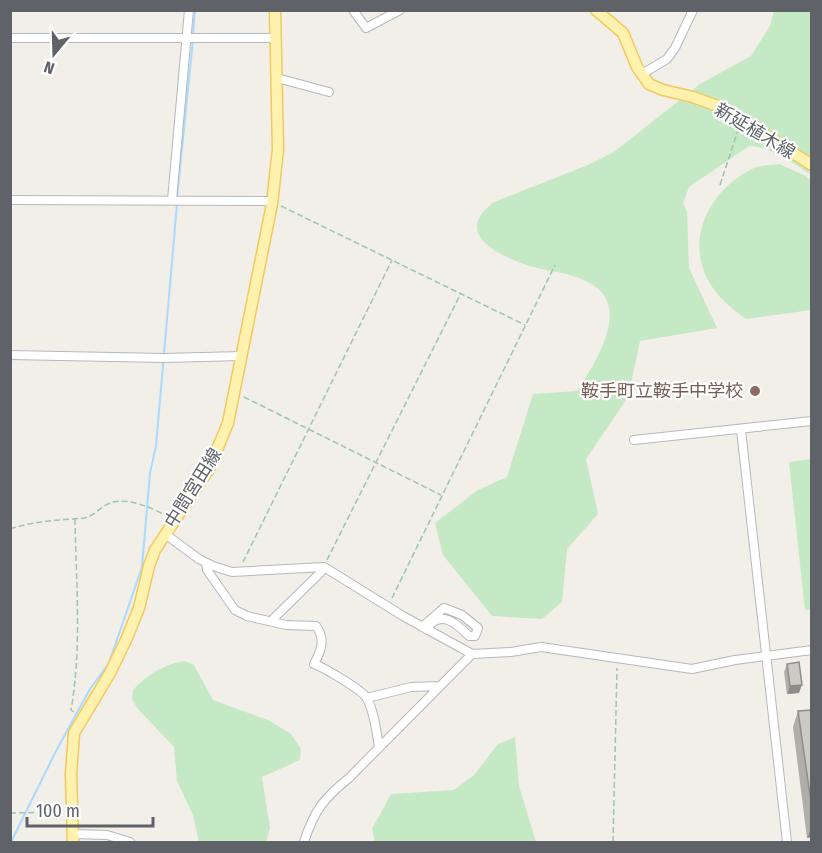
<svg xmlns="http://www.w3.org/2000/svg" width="822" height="853" font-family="'Fira Sans Condensed','Noto Sans JP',sans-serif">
<rect width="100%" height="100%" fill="#f1efe8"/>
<path fill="#c5e8c5" d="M 774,11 L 811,11 L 811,175 C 793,163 772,147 749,146 L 689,187 L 683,203 L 687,212 L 689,268 L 717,328 L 640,341 L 628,397 L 586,459 L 598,514 L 567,549 L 562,602 L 542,619 L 492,616 L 443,555 L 435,523 L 478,490 L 507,477 L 533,394 L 577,391 C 592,368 622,323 604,295 C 597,285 584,280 573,276 C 557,271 540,270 524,264 C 493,253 454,232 494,202 L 588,165 L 614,152 L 700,84 L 751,56 L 770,26 Z
M 779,164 L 804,175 L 811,181 L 811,310 L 746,319 C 731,308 717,297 708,280 C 685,237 711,189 752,169 C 759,165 770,165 779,164 Z
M 811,459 L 812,609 L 805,610 L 789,462 Z
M 184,661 L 194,665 L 213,700 L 270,721 L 291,734 L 301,749 L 300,760 L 262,777 L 270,828 L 266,842 L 199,842 L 193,815 L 177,781 L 174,747 L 137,708 L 132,698 L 133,690 C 148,674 163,665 184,661 Z
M 515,737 L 519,786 L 536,842 L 375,842 L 372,829 L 391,794 L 454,790 L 474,775 L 498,744 Z"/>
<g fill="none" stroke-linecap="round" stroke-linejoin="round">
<path stroke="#aadaff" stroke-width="2" d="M 193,34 L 195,10
M 177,198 L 193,40
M 11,842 L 56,751 L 90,689 L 109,663 L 142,567 L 150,473 L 156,446 L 177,204"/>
<defs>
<path id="minor" d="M 353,10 L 366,28 L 400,10
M 10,38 L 276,38
M 642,74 L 667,59 L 675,48 L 693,10
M 277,78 L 329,92
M 10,200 L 272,201
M 172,200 L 189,10
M 10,355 L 164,358 L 242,356
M 741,430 L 787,842
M 634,440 L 812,421
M 165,534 L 199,559 L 213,566 L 232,572 L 324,567 L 403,616 L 472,654 L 511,652 L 541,647 L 692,669 L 735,660 L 812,650
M 206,563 L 207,570 L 235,610 L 247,616 L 286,625 L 316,626 C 326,639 321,651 314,664 C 325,668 360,689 366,697 C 374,709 377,734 379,748
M 271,621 L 320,573 L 324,567
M 422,627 L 444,608 L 462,615 L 478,628 L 475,636 L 469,636 C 456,623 441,609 426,629
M 367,698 L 411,687 L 440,686
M 73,834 L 107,835 L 130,842
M 304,842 C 314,811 323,799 349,778 L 472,654"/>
<path id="major" d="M 596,10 L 623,33 L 637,67 L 649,84 L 663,90 L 693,97 L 723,108 L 812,165
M 73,842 L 71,774 L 74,733 L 110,673 L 126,640 L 139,608 L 149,566 L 155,550 L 209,469 L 228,423 L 272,204 L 278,149 L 275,10"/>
</defs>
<use href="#minor" stroke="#b5b8bc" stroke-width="10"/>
<use href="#major" stroke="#f2c960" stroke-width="13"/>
<path stroke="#9cc7a9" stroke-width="1.5" stroke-dasharray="6 3" stroke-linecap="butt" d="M 720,185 L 738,130
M 281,206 L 525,325
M 244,397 L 441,495
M 10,529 C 34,521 59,520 84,518 C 93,517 99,508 108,504 C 125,496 150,507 165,515
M 327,560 L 461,293
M 243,562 L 392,260
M 392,598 L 555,265
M 74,712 L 71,710 C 82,647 76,582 75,518
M 10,813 L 62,812
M 613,842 L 617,668"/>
<use href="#minor" stroke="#fff" stroke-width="8"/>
<use href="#major" stroke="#fff2af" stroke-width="10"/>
</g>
<path fill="#afaea9" d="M 787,664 L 799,693 L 787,694 L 784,672 Z
M 812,710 L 812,837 L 807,838 L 793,727 L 798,711 Z"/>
<path fill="#8f8d8a" d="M 802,685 L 799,693 L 787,694 L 790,686 Z
M 812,827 L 812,837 L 807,838 Z"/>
<path fill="#cccac5" stroke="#8f8d8a" stroke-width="1.5" d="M 799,662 L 802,685 L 790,686 L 787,664 Z
M 812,710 L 812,809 L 798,711 Z"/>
<circle fill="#8d6e63" stroke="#fff" stroke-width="2" cx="755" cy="391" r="6"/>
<g text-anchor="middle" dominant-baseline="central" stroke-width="4.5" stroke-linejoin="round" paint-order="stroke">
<g font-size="18" fill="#5f6368" stroke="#fff">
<text transform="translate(755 131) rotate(31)">新延植木線</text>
<text transform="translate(193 488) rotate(-58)">中間宮田線</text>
</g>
<g font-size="18" fill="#785e54" stroke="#fff" text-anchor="end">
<text x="743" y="391">鞍手町立鞍手中学校</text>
</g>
</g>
<rect width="822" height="853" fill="none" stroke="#5f6368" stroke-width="24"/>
<g transform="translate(54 54) rotate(199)" stroke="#ffffff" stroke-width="4.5" paint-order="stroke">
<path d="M0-4.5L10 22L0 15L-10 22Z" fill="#5f6368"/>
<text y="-9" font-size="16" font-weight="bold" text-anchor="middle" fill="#5f6368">N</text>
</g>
<path d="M27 817v9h126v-9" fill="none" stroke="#5f6368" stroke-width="3"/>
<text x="36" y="817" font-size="18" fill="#5f6368" stroke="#ffffff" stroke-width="4.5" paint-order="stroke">100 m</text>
</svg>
